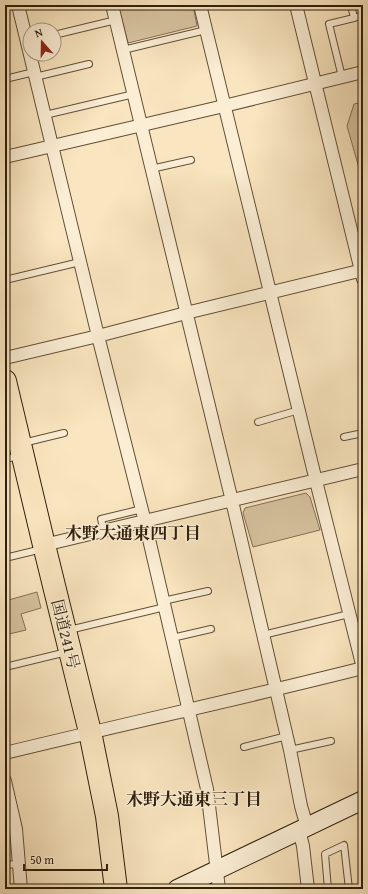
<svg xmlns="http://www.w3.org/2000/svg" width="368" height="894" font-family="'Gentium Book Plus','Noto Serif JP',serif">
<rect width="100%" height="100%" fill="#f9e5bf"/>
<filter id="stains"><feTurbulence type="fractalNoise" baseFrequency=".005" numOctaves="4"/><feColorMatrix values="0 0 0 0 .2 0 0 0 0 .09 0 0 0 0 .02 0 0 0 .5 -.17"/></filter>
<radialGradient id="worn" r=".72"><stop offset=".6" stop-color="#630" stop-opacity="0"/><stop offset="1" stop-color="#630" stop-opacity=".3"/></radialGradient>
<path fill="#d7c3a0" stroke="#837156" d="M 118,5 L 193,5 L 197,26 L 128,43 Z
M 363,102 L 363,182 L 347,126 L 354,104 Z
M 306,493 L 310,497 L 320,530 L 253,547 L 243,513 L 245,508 Z
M 37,592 L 41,608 L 21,614 L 26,630 L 5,635 L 5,601 Z"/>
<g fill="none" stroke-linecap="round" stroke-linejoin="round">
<defs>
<path id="lane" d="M 351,5 L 354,18 L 363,15
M 54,35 L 116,20
M 123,50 L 206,30
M 35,77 L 89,64
M 342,77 L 329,24 L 354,18
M 5,79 L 34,72
M 45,115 L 134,94
M 151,169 L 191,160
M 5,280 L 80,262
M 258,422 L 299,410
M 344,437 L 363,433
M 23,443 L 64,433
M 5,459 L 19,456
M 104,531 L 101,519 L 142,509
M 5,558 L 42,549
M 163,601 L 208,591
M 69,630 L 165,607
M 263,635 L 349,614
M 172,638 L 211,629
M 5,667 L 67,652
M 244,747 L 287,736
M 290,750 L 331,741
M 5,865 L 19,864
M 328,889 L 325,854 L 344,845 L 349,889"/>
<path id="street" d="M 18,5 L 98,336 L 145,522 L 207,789 L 219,889
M 112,5 L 232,501 L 290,750 L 301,806 L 307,827
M 296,5 L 363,279
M 5,157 L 224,106 L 363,72
M 5,358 L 98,336 L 186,313 L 363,270
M 44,545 L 363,469
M 5,753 C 124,724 244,698 363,668 L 316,481 L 200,5
M 5,781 L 16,829 L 21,889
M 299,830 L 303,846 L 308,889"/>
<path id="secondary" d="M 177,889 L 363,800"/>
<path id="highway" d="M 5,381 L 44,545 L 90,732 L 107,816 L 116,889"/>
</defs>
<use href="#lane" stroke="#625038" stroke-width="8"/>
<use href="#street" stroke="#625038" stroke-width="14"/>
<use href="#secondary" stroke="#2f1f0b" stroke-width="20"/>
<use href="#highway" stroke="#2f1f0b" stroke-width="24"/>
<use href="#lane" stroke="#fbeed5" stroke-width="6"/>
<use href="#street" stroke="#fbeed5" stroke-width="12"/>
<use href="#secondary" stroke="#fbeed5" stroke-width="18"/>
<use href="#highway" stroke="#f9e5bf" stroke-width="22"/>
</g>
<g text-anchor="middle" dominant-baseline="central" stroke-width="3" stroke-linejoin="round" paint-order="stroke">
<g font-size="16" fill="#2f1f0b" stroke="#fbeed5">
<text transform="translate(66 634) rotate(76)">国道241号</text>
</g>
<g font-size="17" font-weight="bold" fill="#2f1f0b" stroke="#fbeed5">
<text x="133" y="532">木野大通東四丁目</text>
<text x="194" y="798">木野大通東三丁目</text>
</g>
</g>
<rect width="368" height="894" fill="none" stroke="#f9e5bf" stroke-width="20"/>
<rect x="6" y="6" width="356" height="882" fill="none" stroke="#2f1f0b" stroke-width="2"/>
<rect x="10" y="10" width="348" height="874" fill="none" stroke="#2f1f0b"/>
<g transform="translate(42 42) rotate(340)"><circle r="19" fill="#fbeed5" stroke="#a99b84"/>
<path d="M0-3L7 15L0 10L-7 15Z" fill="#8f2418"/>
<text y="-6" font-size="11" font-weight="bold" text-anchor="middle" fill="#2f1f0b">N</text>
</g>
<path d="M24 864v6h83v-6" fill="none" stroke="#2f1f0b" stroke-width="2"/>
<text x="30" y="864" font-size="12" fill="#2f1f0b" stroke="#fbeed5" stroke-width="3" paint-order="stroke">50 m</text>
<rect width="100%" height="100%" filter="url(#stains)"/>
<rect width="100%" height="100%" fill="url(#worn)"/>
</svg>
